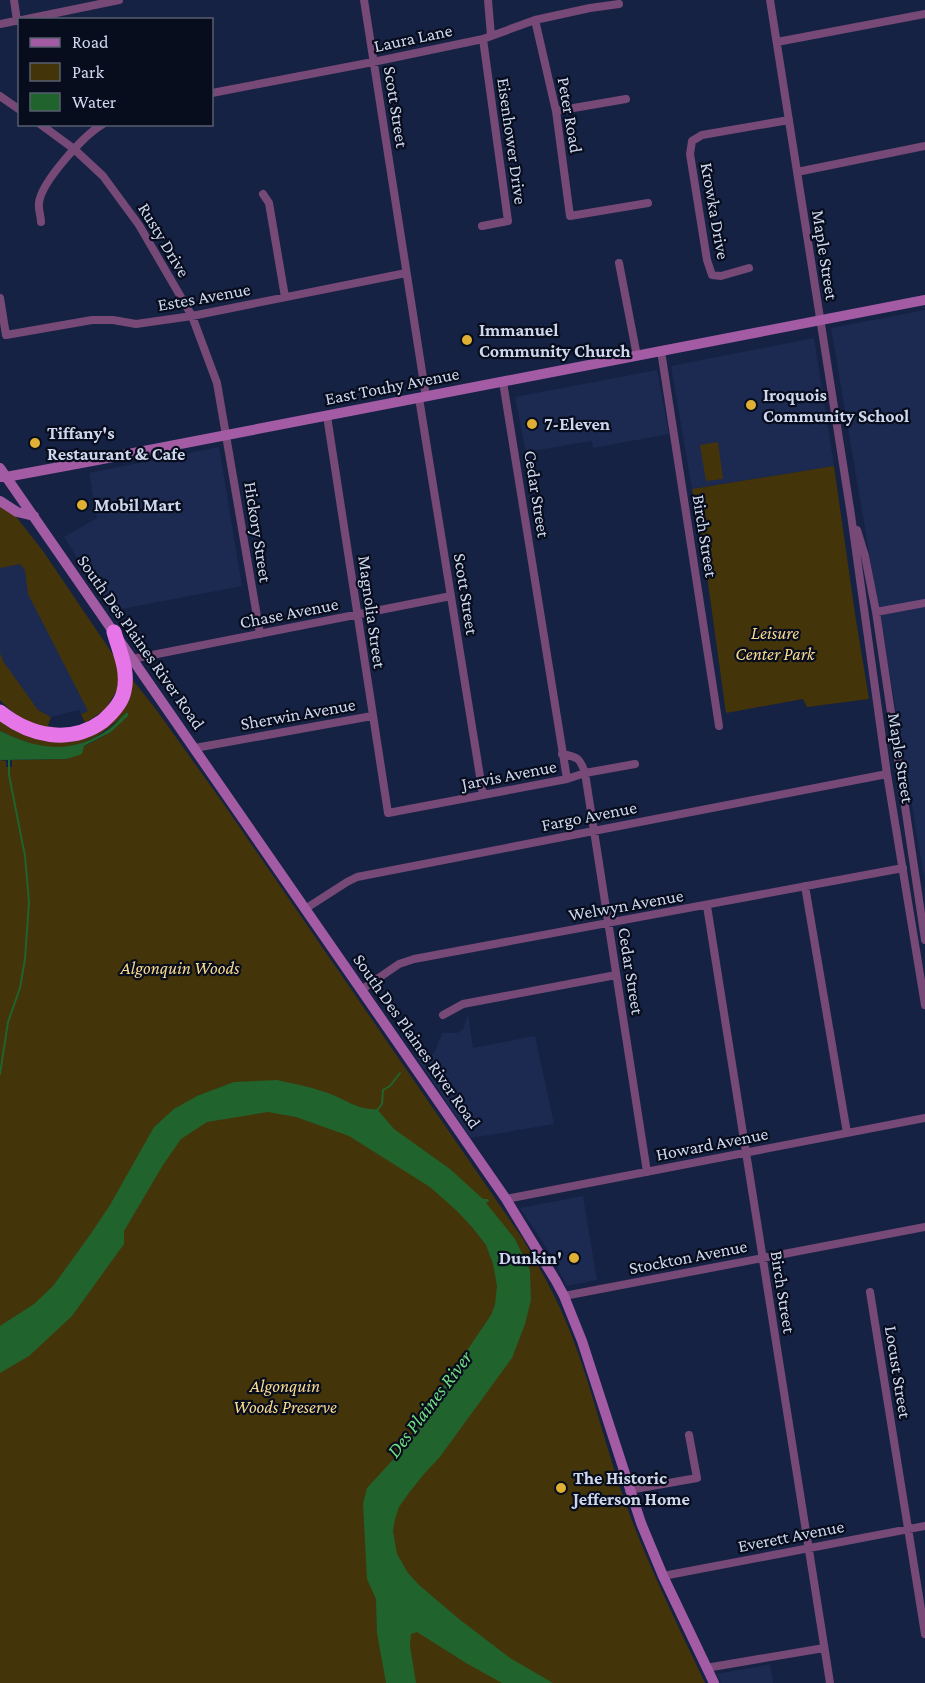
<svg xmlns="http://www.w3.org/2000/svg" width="925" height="1683" font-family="'Crimson Pro',serif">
<rect width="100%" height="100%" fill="#162244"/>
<path fill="#1c2a52" d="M 925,310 L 925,882 L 831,328 Z
M 814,338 L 834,466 L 692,489 L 671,366 Z
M 657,370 L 669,434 L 593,448 L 592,441 L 526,452 L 515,397 Z
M 219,447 L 242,586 L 111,611 L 64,537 L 97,518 L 89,473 Z
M 0,516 L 101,706 L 81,714 L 79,710 L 51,717 L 14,698 L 0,673 Z
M 468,1014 L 473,1048 L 535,1036 L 554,1124 L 471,1138 L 416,1057 L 434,1054 L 442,1033 L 457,1033 L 463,1030 Z
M 583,1196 L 597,1280 L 567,1286 L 548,1250 L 520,1208 Z
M 770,1664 L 773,1683 L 721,1683 L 717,1674 Z"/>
<path fill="#443409" d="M 718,442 L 723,479 L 706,481 L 700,445 Z
M 834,466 L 855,614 L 869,699 L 807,707 L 803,699 L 726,713 L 706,569 L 692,489 Z
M 0,505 L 14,514 L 43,551 L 116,659 L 122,680 L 116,692 L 105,710 L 85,723 L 81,714 L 88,711 L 28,594 L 25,570 L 20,564 L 0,568 Z
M 0,653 L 3,661 L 38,710 L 51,717 L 47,728 C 25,721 16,717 0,700 Z
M 131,678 L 155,708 L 223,803 L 523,1239 C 536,1262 549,1284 560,1308 C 589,1371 603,1442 627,1507 C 649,1568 678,1625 705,1683 L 0,1683 L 0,760 L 6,761 L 6,767 L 12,767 L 12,760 L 68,759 L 83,747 L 111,732 L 128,713 L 126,713 C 85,753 50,757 0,731 L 0,717 L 90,734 Z"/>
<path fill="#20632d" d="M 126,713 L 128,713 L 128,716 L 111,732 L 84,746 L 82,754 L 67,759 L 0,760 L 0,731 C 39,750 72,755 109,729 C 115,725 120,718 126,713 Z
M 277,1080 C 295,1084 311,1087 328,1093 C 344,1099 360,1111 377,1109 L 394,1129 L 450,1169 L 483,1199 L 488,1199 L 489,1201 L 486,1203 L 515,1239 L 530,1270 L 531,1300 L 525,1324 L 512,1358 L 439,1458 L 424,1474 L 408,1494 L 399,1507 L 395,1519 L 393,1531 L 397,1554 L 408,1573 L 419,1585 L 459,1619 L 510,1658 L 553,1683 L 502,1683 L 466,1663 L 417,1632 L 411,1634 L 410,1646 L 416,1683 L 386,1683 L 377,1633 L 376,1599 L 367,1579 L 363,1504 L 367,1488 L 401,1451 L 434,1406 L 441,1389 L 491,1315 L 495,1305 L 497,1286 L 493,1264 L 486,1245 L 472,1227 L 457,1211 L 430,1187 L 349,1136 L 296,1117 L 268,1112 L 207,1122 L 181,1139 L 163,1165 L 124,1231 L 124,1244 L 72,1316 L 29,1356 L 0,1373 L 0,1326 L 34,1304 L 53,1286 L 90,1235 L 110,1205 L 154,1127 L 174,1109 L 197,1096 L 234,1082 Z"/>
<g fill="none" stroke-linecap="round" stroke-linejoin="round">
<path stroke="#20632d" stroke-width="2" d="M 0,1074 L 8,1022 L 20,988 L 25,959 L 29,902 L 25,856 L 9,775 L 9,760
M 376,1112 L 382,1104 L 383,1090 L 390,1086 L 400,1073"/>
<path stroke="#764976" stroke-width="8" d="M 14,0 L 17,21
M 364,0 L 426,397
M 488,0 L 491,36
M 770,0 L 851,515 L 887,774 L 925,1005
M 22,20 L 119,0
M 535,20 L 556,111 L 570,216 L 648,203
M 0,24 L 20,20
M 777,42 L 925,14
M 212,93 L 373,62 L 483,39 L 535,20 L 590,8 L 619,4
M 0,96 L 20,110
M 556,111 L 626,99
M 40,124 L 74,149 L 103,176 L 139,225 L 192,316 L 217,383 L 260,634
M 797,172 L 925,146
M 263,194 L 269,203 L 285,297
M 41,222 C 41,216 38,209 39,203 C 41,182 84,135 103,124
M 482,226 L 508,221 L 483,39
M 619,263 L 637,356
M 749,268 L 721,276 L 712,275 L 707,260 L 690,154 L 692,141 L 702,135 L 789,120
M 0,298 L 6,335 L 92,320 L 113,320 L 136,324 L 192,316 L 406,273
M 661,351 L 719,726
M 503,382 L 567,779
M 419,398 L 483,795
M 327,416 L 388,813 L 567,779 L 585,773 L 635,764
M 857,530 L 865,556 L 876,612 L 925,940
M 876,612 L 925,603
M 132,659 L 451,596
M 195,748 L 372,716
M 562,754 C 578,757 580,758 585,773 L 647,1172
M 805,886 L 847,1133
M 707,906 L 830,1683
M 305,909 L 347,882 L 357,877 L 887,774
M 361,990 L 399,964 L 414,959 L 903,868
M 443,1015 L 463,1004 L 616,975
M 506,1199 L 925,1118
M 870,1292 L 925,1634
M 564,1296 L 925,1227
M 629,1490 L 697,1478 L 689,1435
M 663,1576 L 925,1526
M 706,1668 L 824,1648"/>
<path stroke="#a35ca4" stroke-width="10" d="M 0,468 L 506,1199 L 556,1281 L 564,1296 L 582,1341 L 641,1523 L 663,1576 L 714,1683
M 0,477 L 6,477 L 92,461 L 925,300
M 0,501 L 17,512 L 34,516"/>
<path stroke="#e676e7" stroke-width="15" d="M 0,712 C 30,736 70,745 103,721 C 112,713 122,703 124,691 C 129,671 119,650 114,632"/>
</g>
<g fill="#dfb034" stroke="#070d1c" stroke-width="2">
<circle cx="467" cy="340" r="6"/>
<circle cx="751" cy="405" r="6"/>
<circle cx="532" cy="424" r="6"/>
<circle cx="35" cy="443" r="6"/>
<circle cx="82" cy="505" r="6"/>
<circle cx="574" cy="1258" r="6"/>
<circle cx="561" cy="1488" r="6"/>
</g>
<g text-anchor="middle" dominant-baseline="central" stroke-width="4.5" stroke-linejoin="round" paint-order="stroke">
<g font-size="18" fill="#ced7ee" stroke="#070d1c">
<text transform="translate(413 38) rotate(-12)">Laura Lane</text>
<text transform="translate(396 107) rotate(81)">Scott Street</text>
<text transform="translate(570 115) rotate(80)">Peter Road</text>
<text transform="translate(512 141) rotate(82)">Eisenhower Drive</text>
<text transform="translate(715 211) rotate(80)">Krowka Drive</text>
<text transform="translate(164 240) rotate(59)">Rusty Drive</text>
<text transform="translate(825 255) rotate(81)">Maple Street</text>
<text transform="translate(204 297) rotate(-10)">Estes Avenue</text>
<text transform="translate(392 386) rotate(-11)">East Touhy Avenue</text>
<text transform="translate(537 494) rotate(81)">Cedar Street</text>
<text transform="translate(258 532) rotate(81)">Hickory Street</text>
<text transform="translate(705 536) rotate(81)">Birch Street</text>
<text transform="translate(466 594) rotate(81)">Scott Street</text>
<text transform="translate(372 612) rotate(82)">Magnolia Street</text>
<text transform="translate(289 613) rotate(-11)">Chase Avenue</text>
<text transform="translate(141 642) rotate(55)">South Des Plaines River Road</text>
<text transform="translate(298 714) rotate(-10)">Sherwin Avenue</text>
<text transform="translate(901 758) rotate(81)">Maple Street</text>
<text transform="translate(509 775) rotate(-11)">Jarvis Avenue</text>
<text transform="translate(589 816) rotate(-11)">Fargo Avenue</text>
<text transform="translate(626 905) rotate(-10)">Welwyn Avenue</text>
<text transform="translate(631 971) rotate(81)">Cedar Street</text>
<text transform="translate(417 1041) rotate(55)">South Des Plaines River Road</text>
<text transform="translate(712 1144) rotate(-11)">Howard Avenue</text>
<text transform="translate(688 1257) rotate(-11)">Stockton Avenue</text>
<text transform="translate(783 1292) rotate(81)">Birch Street</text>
<text transform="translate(898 1372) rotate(81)">Locust Street</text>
<text transform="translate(791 1536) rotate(-11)">Everett Avenue</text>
</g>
<g font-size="18" font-weight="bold" fill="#ced7ee" stroke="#070d1c" text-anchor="start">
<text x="479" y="330">Immanuel<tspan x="479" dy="21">Community Church</tspan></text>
<text x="763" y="395">Iroquois<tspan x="763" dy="21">Community School</tspan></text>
<text x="544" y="424">7-Eleven</text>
<text x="47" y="433">Tiffany's<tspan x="47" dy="21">Restaurant &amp; Cafe</tspan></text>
<text x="94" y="505">Mobil Mart</text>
<text x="562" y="1258" text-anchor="end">Dunkin'</text>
<text x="573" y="1478">The Historic<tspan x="573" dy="21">Jefferson Home</tspan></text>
</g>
<g font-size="18" font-style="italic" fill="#f9d98f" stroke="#070d1c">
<text x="775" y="633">Leisure<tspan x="775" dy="21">Center Park</tspan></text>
<text x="180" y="968">Algonquin Woods</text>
<text x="285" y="1386">Algonquin<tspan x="285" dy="21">Woods Preserve</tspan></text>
</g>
<g font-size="20" font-style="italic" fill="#71df81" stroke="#070d1c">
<text transform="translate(429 1404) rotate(-53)">Des Plaines River</text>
</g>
</g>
<rect x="18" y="18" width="195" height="108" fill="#070d1c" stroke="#575e70" stroke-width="1.5"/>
<rect x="30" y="38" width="30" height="9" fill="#a35ca4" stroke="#575e70" stroke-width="1.5"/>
<text x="72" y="48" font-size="18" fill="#ced7ee">Road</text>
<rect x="30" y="63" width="30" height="18" fill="#443409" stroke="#575e70" stroke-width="1.5"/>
<text x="72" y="78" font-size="18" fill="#ced7ee">Park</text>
<rect x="30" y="93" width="30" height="18" fill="#20632d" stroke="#575e70" stroke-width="1.5"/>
<text x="72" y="108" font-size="18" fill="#ced7ee">Water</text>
</svg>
